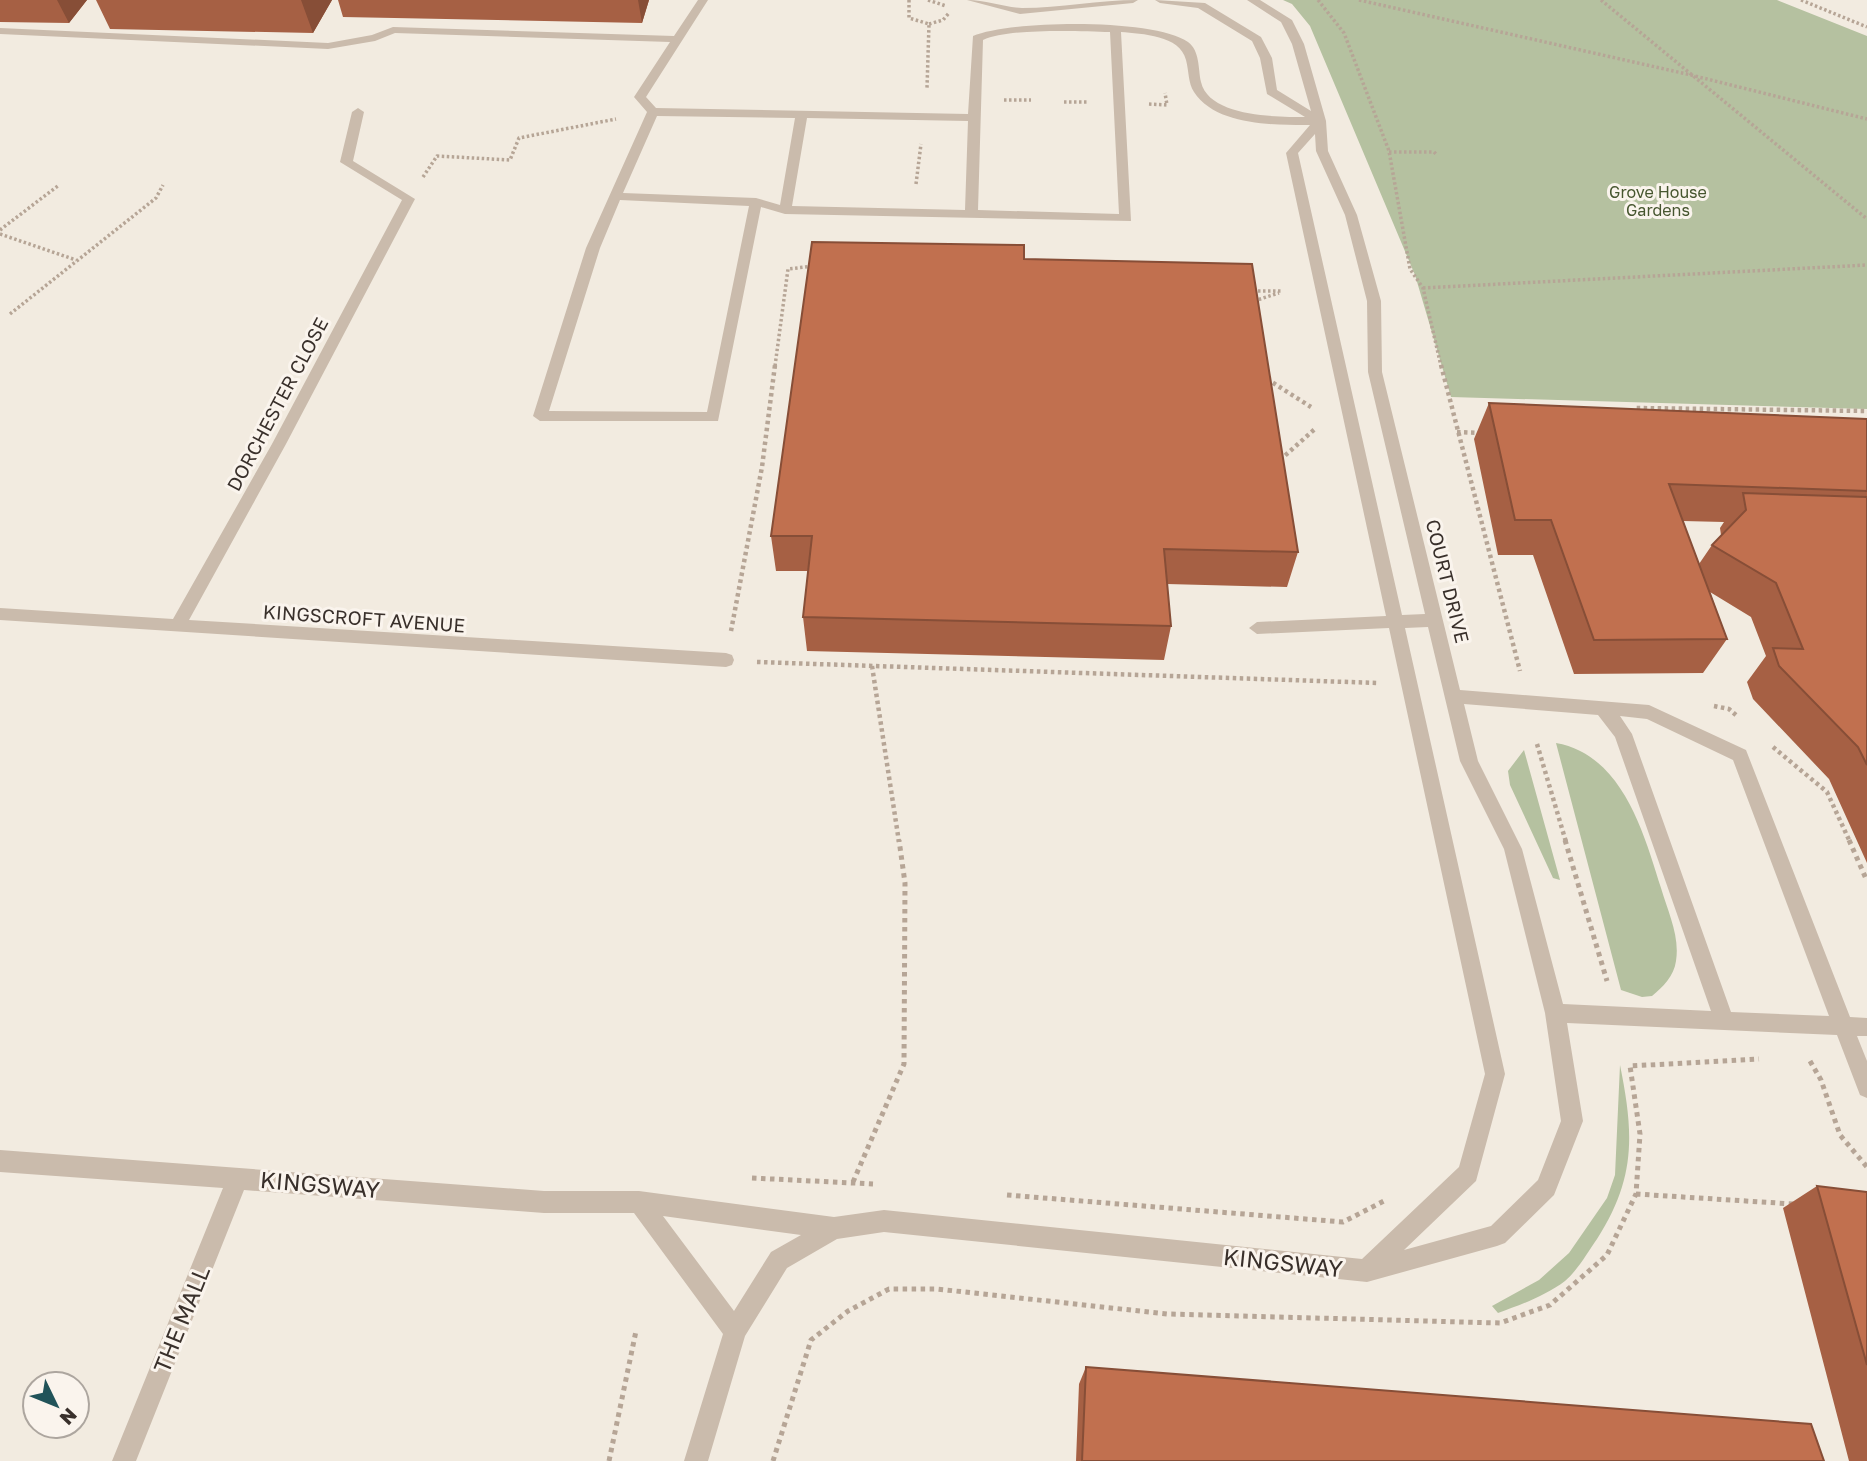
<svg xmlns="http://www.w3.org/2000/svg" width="1867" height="1461" font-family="'Golos Text',sans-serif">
<rect width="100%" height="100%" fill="#f2ebe0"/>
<path fill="#b5c1a0" d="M 1283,0 L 1777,0 L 1867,36 L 1867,409 L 1451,397 L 1415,275 L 1310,26 L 1292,4 Z
M 1556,743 C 1623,755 1644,834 1661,888 C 1668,912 1680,936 1676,961 C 1674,976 1663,987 1652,996 L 1642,997 L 1621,990 Z
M 1524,750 L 1560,880 L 1553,878 L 1510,785 L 1508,771 Z
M 1620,1065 C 1634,1134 1636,1178 1597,1239 C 1588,1252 1577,1271 1565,1281 C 1545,1296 1520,1305 1498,1313 L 1492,1306 L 1539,1280 L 1569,1253 L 1607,1198 L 1615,1175 Z"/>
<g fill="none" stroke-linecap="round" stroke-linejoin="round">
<path stroke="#b6a596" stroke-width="3.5" stroke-dasharray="2.5 2.5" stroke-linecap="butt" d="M 909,0 L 909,18 L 929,24 L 927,88
M 928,0 L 946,6
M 1318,0 L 1344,33 L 1389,151 L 1410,269 L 1423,288 L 1441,366
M 1359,0 L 1691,75 L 1867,119
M 1601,0 L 1867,219
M 1801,0 L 1867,27
M 929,24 L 943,20 L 949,13
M 1004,100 L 1031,100
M 1064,102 L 1088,102
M 1149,104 L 1167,105 L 1165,93
M 1389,152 L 1434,152 L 1437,155
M 423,177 L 437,156 L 510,160 L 519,138 L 616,119
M 916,184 L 921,144
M 0,230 L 59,185
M 0,234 L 76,260
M 1423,288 L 1867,265
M 1253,291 L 1283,291
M 1254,301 L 1279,293
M 10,314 L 156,198 L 163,185
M 775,366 L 788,269 L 814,266"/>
<path stroke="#b6a596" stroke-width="4.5" stroke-dasharray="3.5 3.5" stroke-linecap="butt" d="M 1441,365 L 1520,671
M 1267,379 L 1311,407
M 1638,414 L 1636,408 L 1867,411
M 1457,432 L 1480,433
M 1280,460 L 1316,428
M 731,631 L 762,467 L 775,365
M 757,662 L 1378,683
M 872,666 L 899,842
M 1714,706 L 1729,709 L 1737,716
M 1537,744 L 1566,842
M 1773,747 L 1827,792 L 1850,842"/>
<path stroke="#b6a596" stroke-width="5" stroke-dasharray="4.5 4.5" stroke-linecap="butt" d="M 1565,840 L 1607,981
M 1849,840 L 1867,881
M 1810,1061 L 1821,1080 L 1840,1135 L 1867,1167
M 752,1178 L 873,1184
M 853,1182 L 904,1064 L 905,883 L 899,840
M 1636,1194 L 1793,1204
M 1007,1195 L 1343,1222 L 1384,1201
M 609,1461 L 636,1331
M 773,1461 L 811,1340 L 848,1311 L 889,1289 L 937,1289 L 1167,1314 L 1500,1323 L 1550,1305 L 1607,1255 L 1636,1194 L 1640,1134 L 1630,1066 L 1759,1059"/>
<path fill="#cabbac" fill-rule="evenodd" d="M 698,0 L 708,0 L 646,97 L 656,108 L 968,114 L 973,36 C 1010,20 1155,18 1188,42 C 1200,51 1198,68 1201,82 C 1209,117 1277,117 1305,117 L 1267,94 L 1260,58 L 1252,41 L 1198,8 L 1160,3 L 1155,0 L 1205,3 L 1261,37 L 1272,58 L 1277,90 L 1311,111 L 1292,44 L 1281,22 L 1247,0 L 1260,0 L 1292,20 L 1304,44 L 1326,121 L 1328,151 L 1357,215 L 1381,301 L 1382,372 L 1460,690 L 1649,705 L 1746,750 L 1850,1017 L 1867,1018 L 1867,1036 L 1857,1036 L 1867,1061 L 1867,1098 L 1860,1095 L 1837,1035 L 1567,1023 L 1583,1121 L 1554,1195 L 1505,1243 L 1497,1246 L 1367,1282 L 884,1232 L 837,1239 L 787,1268 L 745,1336 L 708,1461 L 684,1461 L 723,1334 L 634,1213 L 544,1213 L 244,1190 L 136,1461 L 112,1461 L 223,1188 L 0,1172 L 0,1150 L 544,1191 L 639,1191 L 834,1217 L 884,1210 L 1362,1259 L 1459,1167 L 1485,1074 L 1389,628 L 1257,634 L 1249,628 L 1257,622 L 1386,616 L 1286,153 L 1310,125 C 1275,125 1216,126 1194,92 C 1188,83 1189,71 1186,60 C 1180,35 1142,34 1121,32 L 1131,221 L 785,214 L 761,207 L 718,421 L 540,421 L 533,416 L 586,248 L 647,112 L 634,97 L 670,42 L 395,33 L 375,41 L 328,49 L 0,34 L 0,28 L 328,43 L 372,35 L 393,27 L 674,36 ZM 1110,32 L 1119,214 L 978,210 L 983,40 C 1010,28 1078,31 1110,32 ZM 657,116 L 795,118 L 780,205 L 756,198 L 623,193 ZM 807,118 L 968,121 L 965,210 L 792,206 ZM 1315,134 L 1316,151 L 1345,215 L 1367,301 L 1368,372 L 1425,614 L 1402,615 L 1298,153 ZM 620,200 L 749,206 L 707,412 L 549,411 L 600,248 ZM 1428,627 L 1460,761 L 1504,849 L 1545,1013 L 1561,1121 L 1538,1180 L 1491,1226 L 1404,1250 L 1476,1181 L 1505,1074 L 1405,628 ZM 1464,704 L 1598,715 L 1615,737 L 1711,1011 L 1563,1004 L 1522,849 L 1478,761 ZM 1620,716 L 1647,719 L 1733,760 L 1829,1016 L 1731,1012 L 1632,734 ZM 663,1216 L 801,1235 L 771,1252 L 734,1311 Z
M 967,0 C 986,0 1003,7 1022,8 C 1060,8 1099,0 1138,0 L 1133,3 L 1020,14 Z
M 358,108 L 364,112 L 353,161 L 415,199 L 286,444 L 189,620 L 726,653 L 732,655 L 734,660 L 732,665 L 726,667 L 0,620 L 0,608 L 173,619 L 272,444 L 402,200 L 340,162 L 352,112 Z"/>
</g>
<path fill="#a66044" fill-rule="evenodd" d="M 0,0 L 87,0 L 69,23 L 0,22 Z
M 96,0 L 332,0 L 313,33 L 110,29 Z
M 338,0 L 649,0 L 642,23 L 343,17 Z
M 1024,259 L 1298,552 L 1287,587 L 1167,584 L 1171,626 L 1164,660 L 807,651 L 803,617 L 808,571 L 776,571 L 771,536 Z
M 1489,403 L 1867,419 L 1867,863 L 1829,779 L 1753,699 L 1747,682 L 1766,656 L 1751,617 L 1710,592 L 1727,639 L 1703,673 L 1574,674 L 1533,555 L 1498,555 L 1474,439 ZM 1683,521 L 1724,522 L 1720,528 L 1721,535 L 1712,545 L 1699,564 Z
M 1817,1186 L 1867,1192 L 1867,1461 L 1849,1461 L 1783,1208 Z
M 1086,1367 L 1824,1461 L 1076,1461 L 1079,1384 Z"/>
<path fill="#874e37" d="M 57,0 L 87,0 L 69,23 Z
M 301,0 L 332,0 L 313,33 Z
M 638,0 L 649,0 L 642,23 Z"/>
<path fill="#c1704f" stroke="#874e37" stroke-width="2" d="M 812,242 L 1024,245 L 1024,259 L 1252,264 L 1298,552 L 1164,549 L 1171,626 L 803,617 L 812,536 L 771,536 Z
M 1489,403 L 1867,419 L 1867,491 L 1669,484 L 1727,639 L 1594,640 L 1551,520 L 1515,520 Z
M 1743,493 L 1867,497 L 1867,765 L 1858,747 L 1779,666 L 1773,648 L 1803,649 L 1776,583 L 1712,545 L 1746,510 Z
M 1817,1186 L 1867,1192 L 1867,1365 Z
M 1086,1367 L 1811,1424 L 1824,1461 L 1082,1461 Z"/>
<g text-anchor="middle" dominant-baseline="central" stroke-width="6" stroke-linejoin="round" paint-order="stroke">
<g font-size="16" fill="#46562f" stroke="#faf4ed">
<text x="1658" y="192">Grove House<tspan x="1658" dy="18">Gardens</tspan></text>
</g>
<g font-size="19" fill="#39302b" stroke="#faf4ed">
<text transform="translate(277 404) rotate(-62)">DORCHESTER CLOSE</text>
<text transform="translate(1448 581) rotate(76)">COURT DRIVE</text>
<text transform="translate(364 618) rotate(4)">KINGSCROFT AVENUE</text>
</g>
<g font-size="23" fill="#39302b" stroke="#faf4ed">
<text transform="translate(320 1184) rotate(5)">KINGSWAY</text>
<text transform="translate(1283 1262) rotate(6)">KINGSWAY</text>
<text transform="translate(181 1319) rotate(-68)">THE MALL</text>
</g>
</g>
<g transform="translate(56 1405) rotate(133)"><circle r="33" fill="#faf4ed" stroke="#ada69f" stroke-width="2"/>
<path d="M0-5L12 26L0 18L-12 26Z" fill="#215359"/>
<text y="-10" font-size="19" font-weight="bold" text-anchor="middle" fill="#39302b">N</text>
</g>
</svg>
